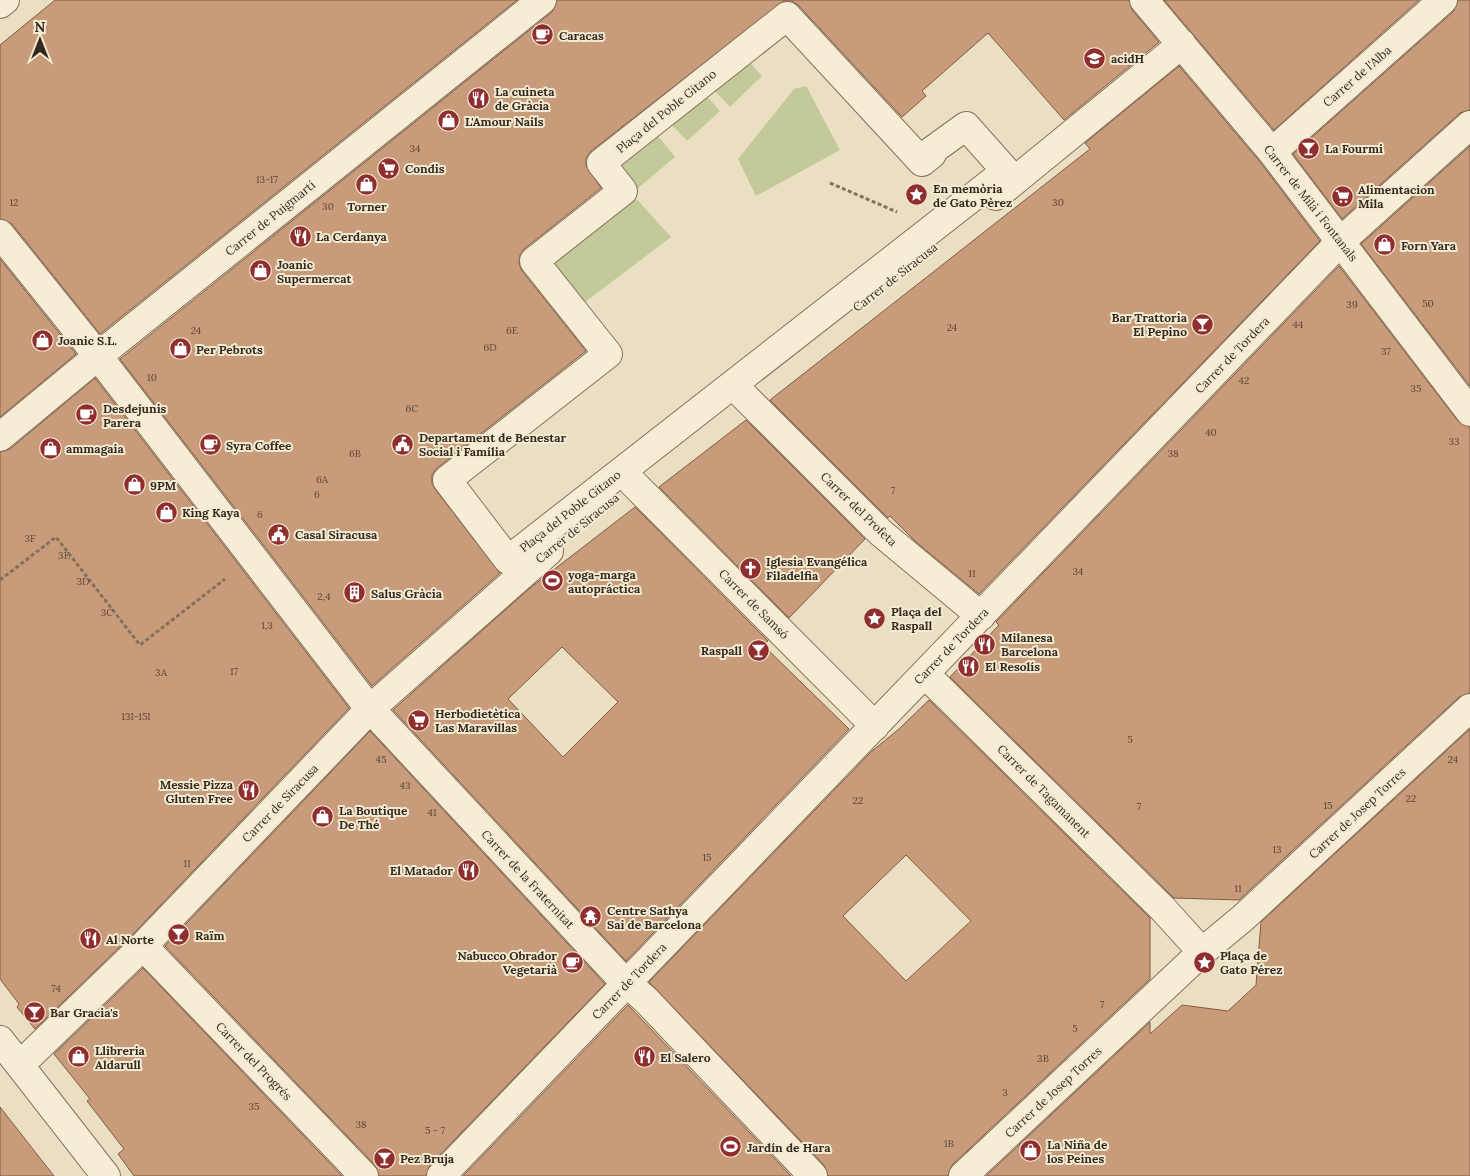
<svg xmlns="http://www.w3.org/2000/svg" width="1470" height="1176" font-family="Lora,serif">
<rect width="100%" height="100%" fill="#ebdfc3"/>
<path fill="#c3c998" d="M 745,57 L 762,76 L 730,107 L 711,87 Z
M 806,86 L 840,150 L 756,196 L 738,159 L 794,89 Z
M 702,91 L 720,111 L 687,141 L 669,122 Z
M 653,130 L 675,157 L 637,189 L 614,162 Z
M 631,193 L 671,237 L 576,309 L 538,260 Z"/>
<path fill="#c89b7b" stroke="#825b42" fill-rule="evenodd" d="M 55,0 L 517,0 L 100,334 L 12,224 L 0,219 L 0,45 Z
M 557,0 L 1129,0 L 1132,10 L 1159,42 L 1064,120 L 988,33 L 922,91 L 926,96 L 902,117 L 798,5 L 792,1 L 784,1 L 591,151 L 586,158 L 586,166 L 601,188 L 524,249 L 520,255 L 519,263 L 522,271 L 586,351 L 437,468 L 432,475 L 432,483 L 435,489 L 500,573 L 372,686 L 120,359 L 552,12 Z
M 1164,0 L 1419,0 L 1274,130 Z
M 1458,0 L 1470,0 L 1470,110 L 1460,113 L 1342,219 L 1293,154 L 1453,12 Z
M 1179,66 L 1260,162 L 1320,241 L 979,594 L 916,542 L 890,516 L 888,518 L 770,400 L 1090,149 L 1085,143 Z
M 1470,146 L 1470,386 L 1361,244 Z
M 0,259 L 76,354 L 0,417 Z
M 1339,266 L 1458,421 L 1470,427 L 1470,693 L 1459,697 L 1239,900 L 1174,898 L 950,677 L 999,625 L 996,622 Z
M 95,378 L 349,708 L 132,935 L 35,1029 L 17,1007 L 19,1004 L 0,979 L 0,452 L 10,449 Z
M 746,420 L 865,539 L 789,618 L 659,487 Z
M 635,507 L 768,641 L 763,645 L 849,729 L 626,961 L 393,710 L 530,588 ZM 562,647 L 618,702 L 563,757 L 508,699 Z
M 929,700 L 1150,918 L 1150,979 L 952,1165 L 948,1176 L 828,1176 L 824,1165 L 649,982 L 872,751 L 899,729 ZM 906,855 L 971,921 L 906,981 L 843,916 Z
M 1470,729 L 1470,1176 L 986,1176 L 1150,1022 L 1150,1034 L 1182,1005 L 1228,1011 L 1256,985 L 1261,922 Z
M 370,731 L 605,984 L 430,1165 L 426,1176 L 379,1176 L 375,1165 L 165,946 Z
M 143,968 L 342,1176 L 134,1176 L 118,1154 L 124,1149 L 87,1101 L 90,1099 L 54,1054 Z
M 628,1005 L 791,1176 L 463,1176 Z
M 0,1107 L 54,1176 L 0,1176 Z"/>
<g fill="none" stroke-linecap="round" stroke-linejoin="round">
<defs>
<path id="minor" d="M 1144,0 L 1272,152 L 1470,412
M 0,4 L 5,0
M 787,16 L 922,162 L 932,154 L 930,152 L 966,126 L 1006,171 L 508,560 L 447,480 L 608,354 L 534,261 L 623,191 L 601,163 Z
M 1272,152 L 1443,0
M 996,196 L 1182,44
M 0,234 L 98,356 L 365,703 L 617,974 L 646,1000 L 813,1176
M 743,395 L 880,532 L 981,616
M 0,437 L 98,356 L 542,0
M 633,483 L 875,726
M 925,674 L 1163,909 L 1202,952
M 143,946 L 364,1176
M 0,1040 L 106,1176
M 20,1065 L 143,946 L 370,709 L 549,551
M 441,1176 L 1341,241 L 1470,125
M 963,1176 L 1202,952 L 1244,917 L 1470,708"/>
</defs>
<use href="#minor" stroke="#85715b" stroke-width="30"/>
<path stroke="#85715b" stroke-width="3" stroke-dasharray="4 2.5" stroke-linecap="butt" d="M 830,183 L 897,212
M 0,580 L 56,537 L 140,645 L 225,579"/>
<use href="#minor" stroke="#f7edd6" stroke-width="28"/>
</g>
<defs>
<symbol id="cafe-disc" viewBox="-11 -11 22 22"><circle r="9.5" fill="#902e2f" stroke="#f3ead2"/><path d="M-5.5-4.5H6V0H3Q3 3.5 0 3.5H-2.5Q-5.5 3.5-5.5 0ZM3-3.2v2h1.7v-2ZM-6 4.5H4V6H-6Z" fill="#fff"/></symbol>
<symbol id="school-disc" viewBox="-11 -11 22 22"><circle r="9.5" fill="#902e2f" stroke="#f3ead2"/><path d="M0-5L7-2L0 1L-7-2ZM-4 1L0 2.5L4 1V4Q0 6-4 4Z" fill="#fff"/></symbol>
<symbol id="restaurant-disc" viewBox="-11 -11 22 22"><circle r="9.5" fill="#902e2f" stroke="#f3ead2"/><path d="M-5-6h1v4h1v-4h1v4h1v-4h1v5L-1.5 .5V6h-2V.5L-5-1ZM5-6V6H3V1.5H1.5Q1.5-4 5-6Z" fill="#fff"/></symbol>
<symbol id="shop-disc" viewBox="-11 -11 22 22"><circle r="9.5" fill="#902e2f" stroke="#f3ead2"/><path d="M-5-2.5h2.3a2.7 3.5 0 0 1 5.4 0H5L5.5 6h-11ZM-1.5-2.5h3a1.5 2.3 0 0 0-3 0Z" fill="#fff"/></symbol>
<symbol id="bar-disc" viewBox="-11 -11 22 22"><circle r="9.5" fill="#902e2f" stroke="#f3ead2"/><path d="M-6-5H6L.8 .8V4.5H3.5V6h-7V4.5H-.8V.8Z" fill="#fff"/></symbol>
<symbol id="supermarket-disc" viewBox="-11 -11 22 22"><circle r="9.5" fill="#902e2f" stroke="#f3ead2"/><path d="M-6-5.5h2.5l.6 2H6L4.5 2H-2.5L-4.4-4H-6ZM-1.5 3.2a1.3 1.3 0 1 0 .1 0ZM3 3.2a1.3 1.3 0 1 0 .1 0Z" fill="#fff"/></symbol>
<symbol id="sight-disc" viewBox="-11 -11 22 22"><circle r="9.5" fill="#902e2f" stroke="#f3ead2"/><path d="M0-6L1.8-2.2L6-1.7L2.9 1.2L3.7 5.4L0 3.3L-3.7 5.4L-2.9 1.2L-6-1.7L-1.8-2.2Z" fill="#fff"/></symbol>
<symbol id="civic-disc" viewBox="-11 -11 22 22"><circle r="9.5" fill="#902e2f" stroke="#f3ead2"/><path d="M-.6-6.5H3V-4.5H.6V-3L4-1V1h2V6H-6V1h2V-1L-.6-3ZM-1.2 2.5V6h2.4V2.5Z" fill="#fff"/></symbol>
<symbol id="church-disc" viewBox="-11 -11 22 22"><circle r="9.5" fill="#902e2f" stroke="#f3ead2"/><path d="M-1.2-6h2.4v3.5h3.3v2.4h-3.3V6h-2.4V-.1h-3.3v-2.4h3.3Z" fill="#fff"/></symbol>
<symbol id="stadium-disc" viewBox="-11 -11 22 22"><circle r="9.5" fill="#902e2f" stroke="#f3ead2"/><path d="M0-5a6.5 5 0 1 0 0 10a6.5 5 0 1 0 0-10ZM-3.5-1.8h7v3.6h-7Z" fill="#fff"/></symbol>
<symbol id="building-disc" viewBox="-11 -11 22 22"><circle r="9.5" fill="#902e2f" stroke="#f3ead2"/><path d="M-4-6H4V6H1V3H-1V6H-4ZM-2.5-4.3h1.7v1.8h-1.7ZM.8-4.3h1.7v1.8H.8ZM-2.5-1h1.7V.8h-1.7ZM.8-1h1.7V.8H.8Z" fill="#fff"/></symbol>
<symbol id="temple-disc" viewBox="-11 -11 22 22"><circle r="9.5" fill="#902e2f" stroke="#f3ead2"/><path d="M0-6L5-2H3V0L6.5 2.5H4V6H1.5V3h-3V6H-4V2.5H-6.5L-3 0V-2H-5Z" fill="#fff"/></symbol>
</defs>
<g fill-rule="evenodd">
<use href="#cafe-disc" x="530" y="22" width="25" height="25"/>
<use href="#school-disc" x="1082" y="46" width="25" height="25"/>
<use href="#restaurant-disc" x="466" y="86" width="25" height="25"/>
<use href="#shop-disc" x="436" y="108" width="25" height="25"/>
<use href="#bar-disc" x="1296" y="136" width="25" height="25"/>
<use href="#supermarket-disc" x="376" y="156" width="25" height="25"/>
<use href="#shop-disc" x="354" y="172" width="25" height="25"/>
<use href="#sight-disc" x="904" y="182" width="25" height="25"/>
<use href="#supermarket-disc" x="1330" y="184" width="25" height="25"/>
<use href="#restaurant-disc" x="288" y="224" width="25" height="25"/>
<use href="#shop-disc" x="1372" y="232" width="25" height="25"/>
<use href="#shop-disc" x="248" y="258" width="25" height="25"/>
<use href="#bar-disc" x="1190" y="312" width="25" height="25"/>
<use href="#shop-disc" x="30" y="328" width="25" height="25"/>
<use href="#shop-disc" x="168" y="336" width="25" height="25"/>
<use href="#cafe-disc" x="74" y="402" width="25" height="25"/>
<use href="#civic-disc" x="390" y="432" width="25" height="25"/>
<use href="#cafe-disc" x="198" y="432" width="25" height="25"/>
<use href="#shop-disc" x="38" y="436" width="25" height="25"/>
<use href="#shop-disc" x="122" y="472" width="25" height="25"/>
<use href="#shop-disc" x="154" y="500" width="25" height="25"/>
<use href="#civic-disc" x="266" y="522" width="25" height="25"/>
<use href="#church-disc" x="738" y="556" width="25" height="25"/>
<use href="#stadium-disc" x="540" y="568" width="25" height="25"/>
<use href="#building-disc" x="342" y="580" width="25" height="25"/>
<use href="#sight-disc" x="862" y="606" width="25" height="25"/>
<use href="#restaurant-disc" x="972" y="632" width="25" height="25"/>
<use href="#bar-disc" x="746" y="638" width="25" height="25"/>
<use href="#restaurant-disc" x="956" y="654" width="25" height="25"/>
<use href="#supermarket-disc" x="406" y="708" width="25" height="25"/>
<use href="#restaurant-disc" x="236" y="778" width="25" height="25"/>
<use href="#shop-disc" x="310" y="804" width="25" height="25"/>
<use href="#restaurant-disc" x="456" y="858" width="25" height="25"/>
<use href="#temple-disc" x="578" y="904" width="25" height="25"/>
<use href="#bar-disc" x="166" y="922" width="25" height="25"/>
<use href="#restaurant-disc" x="78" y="926" width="25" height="25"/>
<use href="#cafe-disc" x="560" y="950" width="25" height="25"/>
<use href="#sight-disc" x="1192" y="950" width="25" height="25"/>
<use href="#bar-disc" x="22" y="1000" width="25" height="25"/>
<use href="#shop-disc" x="66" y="1044" width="25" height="25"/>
<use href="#restaurant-disc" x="632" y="1044" width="25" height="25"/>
<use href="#stadium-disc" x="718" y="1134" width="25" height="25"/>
<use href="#shop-disc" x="1018" y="1138" width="25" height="25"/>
<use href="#bar-disc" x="372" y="1146" width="25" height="25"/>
</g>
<g text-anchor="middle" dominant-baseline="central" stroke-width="4" stroke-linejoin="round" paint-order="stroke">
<g font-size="10" fill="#5a4635">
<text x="415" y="148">34</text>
<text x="267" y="179">13-17</text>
<text x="14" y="202">12</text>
<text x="1058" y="202">30</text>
<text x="328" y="206">30</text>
<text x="1428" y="303">50</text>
<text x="1352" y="304">39</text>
<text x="1298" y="324">44</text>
<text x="952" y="327">24</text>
<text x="196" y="330">24</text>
<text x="512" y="330">6E</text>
<text x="490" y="347">6D</text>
<text x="1386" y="351">37</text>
<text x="152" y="377">10</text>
<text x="1244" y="380">42</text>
<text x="1416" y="388">35</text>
<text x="412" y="408">6C</text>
<text x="1211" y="432">40</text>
<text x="1454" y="441">33</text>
<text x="355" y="453">6B</text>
<text x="1173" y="453">38</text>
<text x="322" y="479">6A</text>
<text x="893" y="490">7</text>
<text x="317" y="494">6</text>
<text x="260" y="514">6</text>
<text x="30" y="538">3F</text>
<text x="64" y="555">3E</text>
<text x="1078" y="571">34</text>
<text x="972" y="573">11</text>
<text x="83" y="581">3D</text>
<text x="324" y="596">2,4</text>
<text x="107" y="612">3C</text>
<text x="267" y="625">1,3</text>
<text x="234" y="671">17</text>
<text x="161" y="672">3A</text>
<text x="136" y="716">13I-15I</text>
<text x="1130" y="739">5</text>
<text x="381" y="759">45</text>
<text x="1453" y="759">24</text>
<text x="405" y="785">43</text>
<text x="1411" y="798">22</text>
<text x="858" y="800">22</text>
<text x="1328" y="805">15</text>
<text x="1139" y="806">7</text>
<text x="432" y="812">41</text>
<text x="1277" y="849">13</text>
<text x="707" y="857">15</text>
<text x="187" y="863">11</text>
<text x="1238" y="888">11</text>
<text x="56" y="988">74</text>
<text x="1102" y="1004">7</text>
<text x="1075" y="1028">5</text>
<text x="1043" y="1058">3B</text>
<text x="1005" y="1092">3</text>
<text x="254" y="1106">35</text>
<text x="361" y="1124">38</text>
<text x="435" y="1130">5 - 7</text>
<text x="949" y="1143">1B</text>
</g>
<g font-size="12" font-weight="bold" fill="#35291e" stroke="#f3ead2" text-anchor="start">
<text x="559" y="35">Caracas</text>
<text x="1111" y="58">acidH</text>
<text x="495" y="91">La cuineta<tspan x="495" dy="14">de Gràcia</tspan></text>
<text x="465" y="121">L'Amour Nails</text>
<text x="1325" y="148">La Fourmi</text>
<text x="405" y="168">Condis</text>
<text x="933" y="188">En memòria<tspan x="933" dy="14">de Gato Pèrez</tspan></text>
<text x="1358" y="189">Alimentacion<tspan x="1358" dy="14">Mila</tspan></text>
<text x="367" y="206" text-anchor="middle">Torner</text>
<text x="316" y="236">La Cerdanya</text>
<text x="1401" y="245">Forn Yara</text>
<text x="277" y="264">Joanic<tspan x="277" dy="14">Supermercat</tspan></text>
<text x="1187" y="317" text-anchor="end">Bar Trattoria<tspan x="1187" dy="14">El Pepino</tspan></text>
<text x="58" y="340">Joanic S.L.</text>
<text x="196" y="349">Per Pebrots</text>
<text x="103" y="408">Desdejunis<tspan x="103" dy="14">Parera</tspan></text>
<text x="419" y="437">Departament de Benestar<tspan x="419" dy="14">Social i Família</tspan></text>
<text x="226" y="445">Syra Coffee</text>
<text x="66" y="448">ammagaia</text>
<text x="150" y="485">9PM</text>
<text x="182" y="512">King Kaya</text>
<text x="295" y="534">Casal Siracusa</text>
<text x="766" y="561">Iglesia Evangélica<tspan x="766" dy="14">Filadelfia</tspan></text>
<text x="568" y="574">yoga-marga<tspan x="568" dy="14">autopráctica</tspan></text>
<text x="371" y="593">Salus Gràcia</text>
<text x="891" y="611">Plaça del<tspan x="891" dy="14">Raspall</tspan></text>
<text x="1001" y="637">Milanesa<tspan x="1001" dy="14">Barcelona</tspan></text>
<text x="742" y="650" text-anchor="end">Raspall</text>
<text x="985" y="666">El Resolís</text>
<text x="435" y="713">Herbodietètica<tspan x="435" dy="14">Las Maravillas</tspan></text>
<text x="233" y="784" text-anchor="end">Messie Pizza<tspan x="233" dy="14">Gluten Free</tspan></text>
<text x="339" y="810">La Boutique<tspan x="339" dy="14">De Thé</tspan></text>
<text x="453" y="870" text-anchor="end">El Matador</text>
<text x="607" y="910">Centre Sathya<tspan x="607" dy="14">Sai de Barcelona</tspan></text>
<text x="195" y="935">Raïm</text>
<text x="106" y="939">Al Norte</text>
<text x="557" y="955" text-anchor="end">Nabucco Obrador<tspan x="557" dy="14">Vegetarià</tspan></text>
<text x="1220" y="955">Plaça de<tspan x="1220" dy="14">Gato Pérez</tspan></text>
<text x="50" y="1012">Bar Gracia's</text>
<text x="95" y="1050">Llibreria<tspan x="95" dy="14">Aldarull</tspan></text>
<text x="660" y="1057">El Salero</text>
<text x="1047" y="1144">La Niña de<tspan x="1047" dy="14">los Peines</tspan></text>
<text x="747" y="1147">Jardín de Hara</text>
<text x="400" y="1158">Pez Bruja</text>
</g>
<g font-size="12" fill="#35291e" stroke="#f3ead2">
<text transform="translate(1357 76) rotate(-41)">Carrer de l'Alba</text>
<text transform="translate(666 111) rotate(-39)">Plaça del Poble Gitano</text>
<text transform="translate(1311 203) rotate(52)">Carrer de Milà i Fontanals</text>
<text transform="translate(270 218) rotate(-39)">Carrer de Puigmartí</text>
<text transform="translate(895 277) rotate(-38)">Carrer de Siracusa</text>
<text transform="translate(1232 355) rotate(-46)">Carrer de Tordera</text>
<text transform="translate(859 509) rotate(44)">Carrer del Profeta</text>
<text transform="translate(570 511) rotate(-38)">Plaça del Poble Gitano</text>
<text transform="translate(577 528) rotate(-39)">Carrer de Siracusa</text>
<text transform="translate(754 604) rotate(45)">Carrer de Samsó</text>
<text transform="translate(951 646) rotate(-46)">Carrer de Tordera</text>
<text transform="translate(1044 791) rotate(45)">Carrer de Tagamanent</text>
<text transform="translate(280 803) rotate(-46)">Carrer de Siracusa</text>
<text transform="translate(1357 813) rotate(-43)">Carrer de Josep Torres</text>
<text transform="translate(528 879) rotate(47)">Carrer de la Fraternitat</text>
<text transform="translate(629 981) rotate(-46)">Carrer de Tordera</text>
<text transform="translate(254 1061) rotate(46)">Carrer del Progrés</text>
<text transform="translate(1053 1092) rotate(-43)">Carrer de Josep Torres</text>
</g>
</g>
<g transform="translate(40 40)" stroke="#f3ead2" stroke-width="4" paint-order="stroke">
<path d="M0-4L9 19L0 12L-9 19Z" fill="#35291e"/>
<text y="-8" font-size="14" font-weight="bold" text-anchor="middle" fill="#35291e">N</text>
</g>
</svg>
